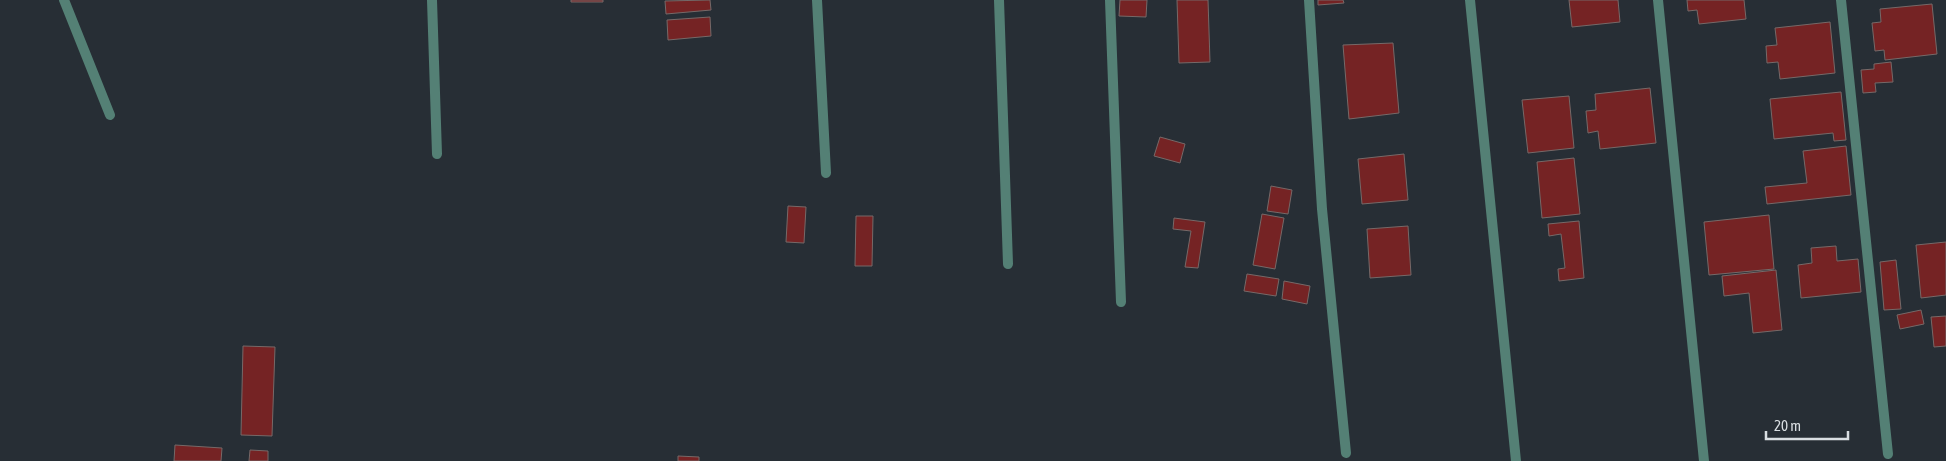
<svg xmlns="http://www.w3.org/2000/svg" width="1946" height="461" font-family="'Asap Condensed',sans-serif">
<rect width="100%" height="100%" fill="#272e35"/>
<path fill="#752324" stroke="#766968" d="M 571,0 L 603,0 L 603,2 L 571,2 Z
M 710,0 L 711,10 L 666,14 L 665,1 Z
M 1120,0 L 1147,0 L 1146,17 L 1119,16 Z
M 1177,0 L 1208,0 L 1210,62 L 1179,63 Z
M 1318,0 L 1343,0 L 1344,3 L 1318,5 Z
M 1569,0 L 1618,0 L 1620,22 L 1572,27 Z
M 1687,0 L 1744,0 L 1746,19 L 1699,24 L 1697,10 L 1688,11 Z
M 1932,4 L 1937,54 L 1885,60 L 1884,50 L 1875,51 L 1872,23 L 1881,22 L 1880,9 Z
M 710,17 L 711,36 L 668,40 L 667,20 Z
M 1830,22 L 1835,73 L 1780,79 L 1778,62 L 1767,63 L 1766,46 L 1777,45 L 1775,28 Z
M 1393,43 L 1399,113 L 1349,119 L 1343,45 Z
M 1891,62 L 1893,82 L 1875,83 L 1876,92 L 1863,93 L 1861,70 L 1874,69 L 1874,64 Z
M 1650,88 L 1656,143 L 1600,149 L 1598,131 L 1588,133 L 1586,111 L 1596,110 L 1595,94 Z
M 1841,92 L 1846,140 L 1834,141 L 1833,133 L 1774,139 L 1770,99 Z
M 1569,96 L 1574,148 L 1528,153 L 1522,100 Z
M 1160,137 L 1185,144 L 1180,163 L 1154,156 Z
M 1846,146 L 1851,195 L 1767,204 L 1765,187 L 1807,183 L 1803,151 Z
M 1404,154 L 1408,200 L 1362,204 L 1358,159 Z
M 1574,158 L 1580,214 L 1542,218 L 1537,162 Z
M 1271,186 L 1292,190 L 1288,214 L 1267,211 Z
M 788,206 L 806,207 L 804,243 L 786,242 Z
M 1262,214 L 1284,218 L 1275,269 L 1253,265 Z
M 1769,215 L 1774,269 L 1709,275 L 1704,222 Z
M 856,216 L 873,216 L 872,266 L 855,266 Z
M 1174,218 L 1205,222 L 1198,268 L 1185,267 L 1191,231 L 1173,229 Z
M 1579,221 L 1584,278 L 1559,281 L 1558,269 L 1565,268 L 1561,234 L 1549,236 L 1548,224 Z
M 1408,226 L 1411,275 L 1370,278 L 1367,229 Z
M 1946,242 L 1946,295 L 1921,298 L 1916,245 Z
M 1836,246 L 1837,261 L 1858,259 L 1861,292 L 1801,298 L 1798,265 L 1812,263 L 1811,248 Z
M 1896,260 L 1901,309 L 1884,310 L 1880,262 Z
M 1776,270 L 1782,330 L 1753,333 L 1749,293 L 1724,296 L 1722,276 Z
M 1247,274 L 1279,279 L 1276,296 L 1244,291 Z
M 1284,281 L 1310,286 L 1307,304 L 1282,299 Z
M 1921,310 L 1924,324 L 1900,329 L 1897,315 Z
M 1946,316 L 1946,346 L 1934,347 L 1931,317 Z
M 243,346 L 275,347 L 272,436 L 241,435 Z
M 175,445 L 222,448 L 221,461 L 174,461 Z
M 250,450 L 268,451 L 268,461 L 249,461 Z
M 678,456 L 699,457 L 699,461 L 678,461 Z"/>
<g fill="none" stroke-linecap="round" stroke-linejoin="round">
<path stroke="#548075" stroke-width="10" d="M 64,0 L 110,115
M 432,0 L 437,154
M 817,0 L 826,173
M 999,0 L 1008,264
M 1110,0 L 1121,302
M 1309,0 L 1322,209 L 1346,453
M 1470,0 L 1516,461
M 1658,0 L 1704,461
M 1841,0 L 1888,454"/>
</g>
<path d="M1766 431v8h82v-8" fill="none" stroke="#d9dee2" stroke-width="2.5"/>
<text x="1774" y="431" font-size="15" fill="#d9dee2" stroke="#272e35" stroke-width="4" paint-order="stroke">20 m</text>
</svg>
